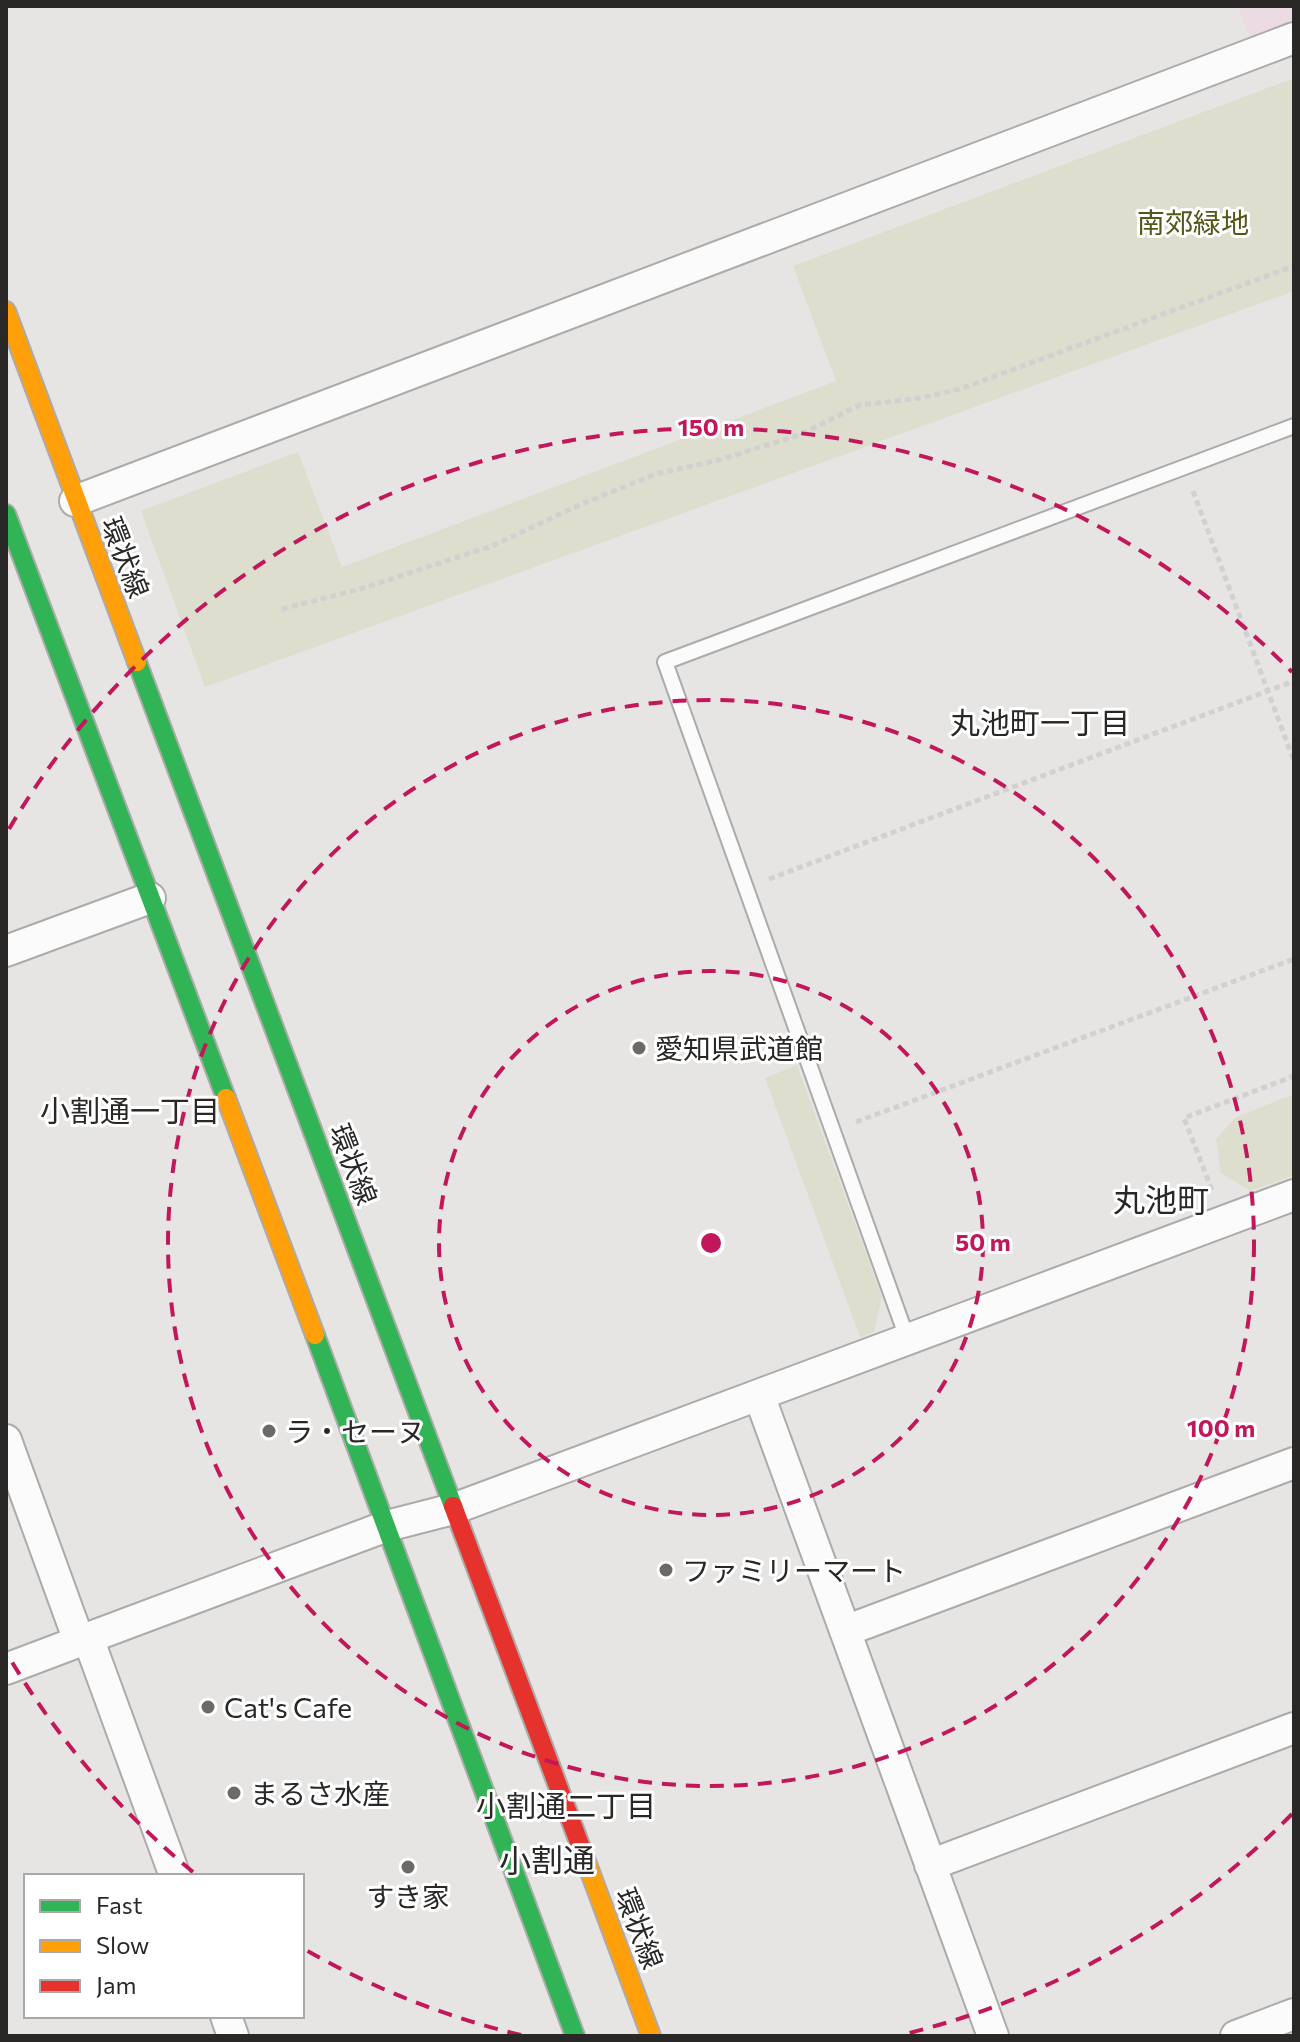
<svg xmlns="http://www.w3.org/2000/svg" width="1300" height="2042" font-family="Commissioner,'Noto Sans JP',sans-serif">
<rect width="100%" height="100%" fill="#e7e5e3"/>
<path fill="#eadce2" d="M 1238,6 L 1294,6 L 1294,31 L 1253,47 Z"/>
<path fill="#dddece" d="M 1294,78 L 1294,291 L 205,687 L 141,511 L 298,452 L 342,567 L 836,381 L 793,266 Z
M 797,1065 L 882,1297 L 874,1332 L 860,1337 L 765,1078 Z
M 1294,1094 L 1294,1175 L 1250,1191 L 1221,1173 L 1216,1139 L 1236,1117 Z"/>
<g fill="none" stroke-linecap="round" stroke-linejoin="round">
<defs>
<path id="lane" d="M 907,1338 L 665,662 L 1294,426"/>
<path id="street" d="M 75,501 L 1294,38
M 6,951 L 150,898
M 759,1395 L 993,2036
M 6,1440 L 79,1641
M 845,1631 L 1294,1463
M 88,1638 L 387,1526 L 453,1509 L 1294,1195
M 6,1669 L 88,1638 L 175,1876
M 930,1865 L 1294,1728
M 226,2016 L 233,2036
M 1236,2036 L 1294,2014"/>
<path id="fast" d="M 6,514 L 226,1098
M 137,662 L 453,1506
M 315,1335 L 575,2036"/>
<path id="slow" d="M 6,311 L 137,662
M 226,1098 L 315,1335
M 583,1853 L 651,2036"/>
<path id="jam" d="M 453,1506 L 583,1853"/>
</defs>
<use href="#lane" stroke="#acaba9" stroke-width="18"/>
<use href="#street" stroke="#acaba9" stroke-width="34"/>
<use href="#fast" stroke="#acaba9" stroke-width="22"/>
<use href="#slow" stroke="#acaba9" stroke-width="22"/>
<use href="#jam" stroke="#acaba9" stroke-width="22"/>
<path stroke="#d2d1d1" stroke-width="5" stroke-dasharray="6 4" stroke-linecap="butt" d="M 1193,491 L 1294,761
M 282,609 L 360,589 L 492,546 L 584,503 L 656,474 L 719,460 L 799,435 L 860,405 L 921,398 L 960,389 L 1294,266
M 769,879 L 1294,681
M 856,1122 L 1294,959
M 1212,1190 L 1184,1118 L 1294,1076"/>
<use href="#lane" stroke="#fbfbfb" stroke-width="14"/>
<use href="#street" stroke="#fbfbfb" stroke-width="30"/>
<use href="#fast" stroke="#30b455" stroke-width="18"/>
<use href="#slow" stroke="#ff9f0a" stroke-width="18"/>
<use href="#jam" stroke="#e5322d" stroke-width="18"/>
</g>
<g fill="none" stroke="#c2185b" stroke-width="4" stroke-dasharray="14 10">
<circle cx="711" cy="1243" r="272"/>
<circle cx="711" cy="1243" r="543"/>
<path d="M1292 1814A815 815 0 0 1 901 2035M521 2035A815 815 0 0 1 304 1949M193 1872A815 815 0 0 1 9 1657M9 829A815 815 0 0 1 1292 672"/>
</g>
<g fill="#6c6a69" stroke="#fff" stroke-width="3">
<circle cx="639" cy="1048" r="8"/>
<circle cx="269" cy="1431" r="8"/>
<circle cx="666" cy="1570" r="8"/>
<circle cx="208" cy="1707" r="8"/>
<circle cx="234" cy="1793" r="8"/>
<circle cx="408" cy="1867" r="8"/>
</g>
<g text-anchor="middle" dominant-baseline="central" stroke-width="6" stroke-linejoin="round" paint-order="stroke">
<g font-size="28" fill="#55571a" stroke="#fff">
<text x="1193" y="222">南郊緑地</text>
</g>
<g font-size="28" fill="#292827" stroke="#fff">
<text transform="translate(126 557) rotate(69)">環状線</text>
<text transform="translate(354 1164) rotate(69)">環状線</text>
<text transform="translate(640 1928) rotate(69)">環状線</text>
</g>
<g font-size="28" fill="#292827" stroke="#fff" text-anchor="start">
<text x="655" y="1048">愛知県武道館</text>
<text x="285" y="1431">ラ・セーヌ</text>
<text x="682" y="1570">ファミリーマート</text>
<text x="224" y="1707">Cat's Cafe</text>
<text x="250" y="1793">まるさ水産</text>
<text x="408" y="1896" text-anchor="middle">すき家</text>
</g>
<g font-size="30" fill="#292827" stroke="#fff">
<text x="1040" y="721">丸池町一丁目</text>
<text x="130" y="1109">小割通一丁目</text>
<text x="566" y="1804">小割通二丁目</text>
</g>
<g font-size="32" fill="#292827" stroke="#fff">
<text x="1161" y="1199">丸池町</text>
<text x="547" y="1859">小割通</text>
</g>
</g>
<circle cx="711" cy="1243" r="12" fill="#c2185b" stroke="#fff" stroke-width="4"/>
<g font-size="24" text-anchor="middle" font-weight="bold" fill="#c2185b" stroke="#fff" stroke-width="6" stroke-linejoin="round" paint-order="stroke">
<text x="711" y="436">150 m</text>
<text x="983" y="1251">50 m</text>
<text x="1221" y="1437">100 m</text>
</g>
<rect width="1300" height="2042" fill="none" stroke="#292827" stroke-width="16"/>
<rect x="24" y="1874" width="280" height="144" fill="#ffffff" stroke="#a9a9a9" stroke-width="2"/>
<rect x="40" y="1900" width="40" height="12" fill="#30b455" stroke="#a9a9a9" stroke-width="2"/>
<text x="96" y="1914" font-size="24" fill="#292827">Fast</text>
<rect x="40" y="1940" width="40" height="12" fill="#ff9f0a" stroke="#a9a9a9" stroke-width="2"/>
<text x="96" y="1954" font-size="24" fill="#292827">Slow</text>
<rect x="40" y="1980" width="40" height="12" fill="#e5322d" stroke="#a9a9a9" stroke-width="2"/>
<text x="96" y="1994" font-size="24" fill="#292827">Jam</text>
</svg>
